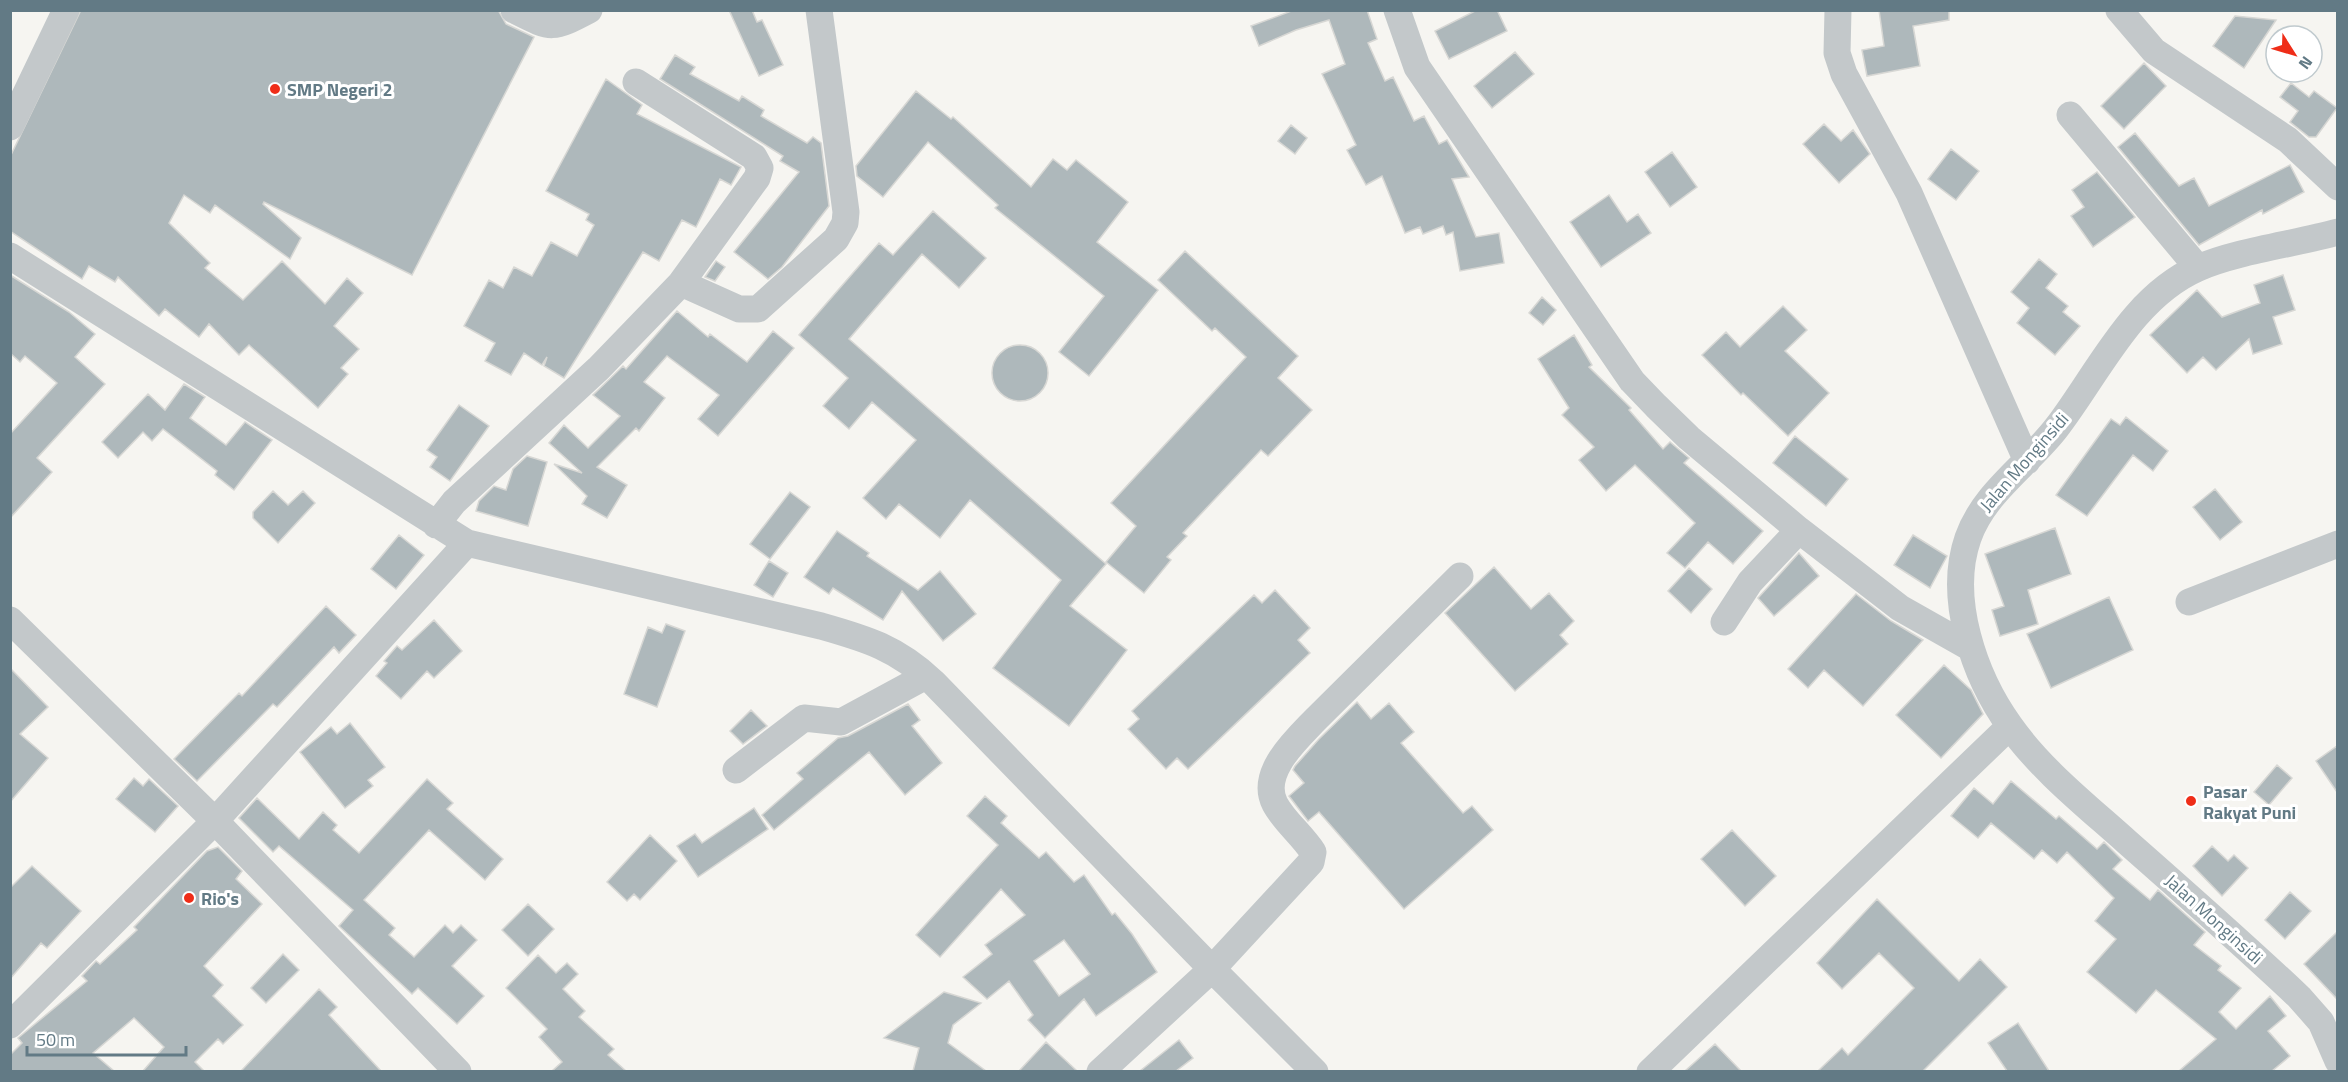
<svg xmlns="http://www.w3.org/2000/svg" width="2348" height="1082" font-family="'Titillium Web',sans-serif">
<rect width="100%" height="100%" fill="#f6f5f1"/>
<path fill="#aeb8bb" stroke="#d7d7d4" stroke-width="1.5" fill-rule="evenodd" d="M 81,10 L 498,10 L 506,24 L 534,37 L 412,275 L 264,202 L 263,204 L 301,238 L 290,259 L 215,205 L 210,213 L 184,195 L 169,223 L 210,263 L 205,268 L 243,300 L 282,261 L 325,304 L 347,278 L 363,293 L 334,326 L 359,349 L 341,368 L 348,374 L 318,408 L 249,345 L 239,355 L 209,324 L 199,337 L 165,309 L 159,316 L 118,277 L 115,282 L 89,266 L 82,279 L 10,231 L 10,157 Z
M 729,10 L 752,10 L 757,22 L 762,20 L 783,65 L 759,76 Z
M 1294,10 L 1367,10 L 1377,39 L 1368,43 L 1385,81 L 1393,77 L 1414,121 L 1424,116 L 1439,144 L 1447,140 L 1469,177 L 1452,179 L 1476,237 L 1499,233 L 1504,263 L 1460,271 L 1453,232 L 1446,235 L 1443,226 L 1423,234 L 1420,227 L 1405,233 L 1382,176 L 1366,185 L 1347,150 L 1356,145 L 1322,74 L 1345,64 L 1329,20 L 1296,30 L 1259,46 L 1251,26 Z
M 1477,10 L 1497,10 L 1507,31 L 1449,59 L 1435,31 Z
M 1879,10 L 1949,10 L 1949,20 L 1913,26 L 1920,66 L 1867,76 L 1862,50 L 1884,46 Z
M 2235,16 L 2276,20 L 2244,68 L 2213,46 Z
M 1515,52 L 1534,74 L 1492,108 L 1474,86 Z
M 675,55 L 695,67 L 690,74 L 739,101 L 742,96 L 764,110 L 761,116 L 807,143 L 813,137 L 821,143 L 829,206 L 782,267 L 768,279 L 734,252 L 799,172 L 780,161 L 783,156 L 660,79 Z
M 2144,63 L 2166,86 L 2124,129 L 2101,106 Z
M 606,79 L 642,105 L 637,114 L 741,167 L 731,185 L 720,179 L 696,227 L 682,220 L 659,261 L 643,252 L 564,378 L 544,366 L 547,357 L 542,365 L 524,353 L 511,375 L 485,361 L 495,343 L 464,326 L 489,280 L 503,288 L 514,267 L 532,276 L 551,242 L 577,256 L 594,225 L 586,220 L 589,214 L 546,191 Z
M 2291,83 L 2309,97 L 2314,91 L 2337,108 L 2316,137 L 2309,137 L 2290,122 L 2298,111 L 2280,97 Z
M 916,91 L 951,119 L 953,117 L 1031,187 L 1053,159 L 1067,170 L 1076,160 L 1128,202 L 1097,242 L 1158,290 L 1089,376 L 1059,352 L 1104,296 L 995,208 L 998,205 L 928,142 L 883,197 L 857,176 L 856,166 Z
M 1824,124 L 1841,141 L 1853,130 L 1870,154 L 1839,183 L 1803,144 Z
M 1291,125 L 1307,138 L 1295,154 L 1278,141 Z
M 2135,133 L 2179,186 L 2194,178 L 2209,206 L 2290,165 L 2304,192 L 2263,214 L 2262,210 L 2199,245 L 2118,147 Z
M 1951,149 L 1979,171 L 1956,200 L 1928,179 Z
M 1672,152 L 1697,187 L 1670,207 L 1645,172 Z
M 2097,172 L 2135,217 L 2093,247 L 2071,216 L 2084,207 L 2072,190 Z
M 1609,195 L 1627,222 L 1638,214 L 1651,233 L 1601,267 L 1570,222 Z
M 933,211 L 986,258 L 959,288 L 922,254 L 849,339 L 1106,564 L 1070,606 L 1127,650 L 1069,726 L 993,668 L 1061,580 L 970,500 L 940,538 L 899,504 L 886,519 L 863,498 L 916,440 L 872,402 L 849,429 L 823,406 L 848,378 L 799,335 L 879,243 L 893,255 Z
M 1185,251 L 1298,356 L 1278,378 L 1312,410 L 1268,456 L 1261,450 L 1183,533 L 1187,536 L 1167,557 L 1171,560 L 1144,593 L 1106,562 L 1136,526 L 1111,503 L 1246,357 L 1215,328 L 1212,331 L 1158,280 Z
M 2039,259 L 2057,274 L 2046,288 L 2068,306 L 2063,312 L 2080,326 L 2055,355 L 2017,323 L 2029,308 L 2011,292 Z
M 716,261 L 725,267 L 715,281 L 705,277 Z
M 10,275 L 69,312 L 95,334 L 75,357 L 105,384 L 37,458 L 52,472 L 10,518 L 10,434 L 57,383 L 25,356 L 20,362 L 10,353 Z
M 2283,275 L 2295,310 L 2273,317 L 2282,344 L 2253,354 L 2249,339 L 2216,370 L 2203,357 L 2187,373 L 2150,335 L 2197,290 L 2222,317 L 2260,303 L 2254,285 Z
M 1542,297 L 1556,310 L 1543,325 L 1529,313 Z
M 1783,306 L 1807,330 L 1785,351 L 1829,393 L 1788,436 L 1743,393 L 1741,395 L 1702,355 L 1726,332 L 1740,347 Z
M 677,311 L 708,337 L 710,334 L 747,362 L 773,331 L 794,348 L 718,436 L 698,419 L 719,395 L 667,356 L 644,382 L 665,398 L 639,431 L 636,428 L 597,467 L 627,485 L 607,518 L 582,504 L 587,496 L 554,464 L 582,473 L 549,443 L 564,425 L 588,448 L 620,416 L 593,395 L 623,366 L 626,369 Z
M 1574,335 L 1592,365 L 1589,367 L 1631,408 L 1629,410 L 1663,449 L 1670,442 L 1689,458 L 1684,463 L 1763,531 L 1733,564 L 1708,542 L 1685,568 L 1667,553 L 1695,523 L 1635,465 L 1606,491 L 1579,460 L 1594,447 L 1562,415 L 1569,408 L 1538,359 Z
M992 373a28 28 0 1 1 56 0a28 28 0 1 1-56 0Z
M 184,384 L 205,397 L 190,418 L 226,445 L 245,422 L 272,440 L 234,490 L 215,475 L 217,471 L 163,429 L 152,441 L 143,432 L 118,458 L 102,442 L 148,394 L 165,410 Z
M 459,405 L 489,426 L 450,481 L 430,467 L 437,457 L 427,450 Z
M 2126,417 L 2168,451 L 2153,471 L 2133,455 L 2087,516 L 2056,495 L 2111,419 L 2120,425 Z
M 1795,436 L 1848,479 L 1826,506 L 1773,463 Z
M 527,456 L 547,462 L 528,526 L 476,511 L 479,501 L 494,486 L 506,490 L 513,469 Z
M 2215,489 L 2242,522 L 2220,540 L 2193,507 Z
M 273,491 L 288,505 L 303,491 L 315,503 L 278,543 L 253,518 L 253,512 Z
M 790,492 L 810,507 L 770,559 L 750,544 Z
M 2055,528 L 2071,574 L 2028,590 L 2038,624 L 2000,636 L 1992,610 L 2004,606 L 1985,554 Z
M 837,531 L 869,553 L 867,556 L 918,590 L 940,571 L 976,614 L 943,641 L 902,591 L 883,620 L 833,588 L 829,594 L 804,577 Z
M 399,535 L 424,555 L 396,589 L 371,569 Z
M 1913,535 L 1947,556 L 1930,588 L 1894,565 Z
M 1799,553 L 1819,576 L 1774,616 L 1758,598 Z
M 769,561 L 788,573 L 773,597 L 754,585 Z
M 1494,567 L 1531,609 L 1549,593 L 1574,621 L 1560,635 L 1568,644 L 1515,691 L 1445,613 Z
M 1689,568 L 1712,589 L 1691,613 L 1668,591 Z
M 1275,590 L 1310,628 L 1298,640 L 1310,653 L 1188,769 L 1177,758 L 1166,769 L 1128,729 L 1139,719 L 1132,711 L 1254,595 L 1262,603 Z
M 1856,594 L 1891,621 L 1923,640 L 1863,706 L 1824,670 L 1808,688 L 1788,669 Z
M 2109,597 L 2133,650 L 2051,688 L 2027,634 Z
M 326,606 L 356,635 L 339,653 L 334,647 L 277,707 L 273,704 L 197,781 L 174,759 L 239,693 L 242,696 Z
M 434,620 L 462,651 L 434,678 L 427,671 L 401,699 L 376,676 L 387,663 L 384,661 L 397,646 L 402,650 Z
M 666,624 L 685,631 L 657,707 L 624,694 L 648,627 L 662,633 Z
M 1944,665 L 1971,690 L 1983,714 L 1941,758 L 1896,715 Z
M 10,668 L 48,707 L 20,734 L 48,758 L 10,802 Z
M 1357,702 L 1371,719 L 1389,703 L 1414,732 L 1401,743 L 1463,813 L 1472,806 L 1493,830 L 1404,909 L 1319,812 L 1308,821 L 1289,796 L 1304,783 L 1293,770 L 1295,766 L 1319,739 Z
M 908,704 L 920,720 L 912,726 L 942,763 L 905,795 L 869,752 L 774,830 L 762,815 L 803,779 L 797,773 L 838,738 L 848,736 Z
M 751,710 L 767,726 L 743,744 L 730,731 Z
M 350,723 L 385,767 L 368,780 L 373,786 L 345,808 L 300,752 L 331,727 L 337,734 Z
M 2337,746 L 2337,792 L 2316,761 Z
M 2277,765 L 2292,778 L 2269,805 L 2254,792 Z
M 134,778 L 143,786 L 149,779 L 178,806 L 155,832 L 116,799 Z
M 427,779 L 453,803 L 447,809 L 503,859 L 485,880 L 429,830 L 364,900 L 395,928 L 389,935 L 414,957 L 445,925 L 453,933 L 461,925 L 477,940 L 452,966 L 484,996 L 457,1024 L 418,988 L 412,994 L 339,926 L 353,910 L 279,846 L 273,852 L 239,818 L 257,798 L 299,839 L 323,812 L 337,825 L 333,830 L 359,853 Z
M 2011,781 L 2056,819 L 2059,816 L 2097,849 L 2104,842 L 2122,860 L 2113,869 L 2150,900 L 2158,890 L 2205,932 L 2194,945 L 2221,966 L 2218,970 L 2241,988 L 2219,1012 L 2236,1029 L 2270,996 L 2286,1016 L 2268,1031 L 2290,1056 L 2272,1071 L 2179,1071 L 2216,1039 L 2156,990 L 2136,1013 L 2087,972 L 2116,939 L 2095,921 L 2114,898 L 2067,852 L 2057,863 L 2042,850 L 2034,859 L 1991,823 L 1978,838 L 1951,816 L 1974,788 L 1993,804 Z
M 985,796 L 1007,816 L 1001,823 L 1039,858 L 1046,852 L 1074,882 L 1084,875 L 1112,915 L 1115,913 L 1132,934 L 1157,972 L 1096,1016 L 1084,999 L 1045,1038 L 1028,1020 L 1033,1015 L 1009,981 L 987,999 L 963,977 L 992,954 L 985,945 L 1025,915 L 1001,889 L 940,957 L 916,935 L 998,845 L 967,816 ZM 1064,940 L 1090,974 L 1059,996 L 1034,961 Z
M 754,808 L 768,829 L 698,877 L 677,846 L 695,834 L 702,843 Z
M 1732,830 L 1776,876 L 1745,906 L 1701,859 Z
M 650,835 L 677,861 L 640,900 L 634,894 L 627,901 L 607,882 Z
M 2212,846 L 2228,861 L 2234,855 L 2248,868 L 2222,896 L 2193,866 Z
M 218,847 L 242,871 L 236,879 L 262,904 L 204,966 L 223,985 L 213,996 L 243,1025 L 223,1044 L 218,1039 L 195,1062 L 204,1071 L 143,1071 L 164,1047 L 134,1018 L 93,1053 L 114,1071 L 10,1071 L 10,1055 L 22,1043 L 18,1038 L 87,981 L 82,976 L 96,961 L 100,964 L 137,930 L 134,927 L 207,851 Z
M 32,866 L 81,911 L 47,948 L 41,943 L 10,979 L 10,888 Z
M 2290,892 L 2311,911 L 2285,939 L 2265,920 Z
M 1877,899 L 1959,981 L 1980,959 L 2007,987 L 1923,1071 L 1818,1071 L 1842,1048 L 1848,1055 L 1914,988 L 1879,953 L 1842,989 L 1817,963 Z
M 528,904 L 554,929 L 528,956 L 502,930 Z
M 2337,932 L 2337,999 L 2304,964 Z
M 283,954 L 299,970 L 266,1003 L 251,988 Z
M 538,955 L 556,973 L 567,963 L 578,974 L 563,989 L 585,1011 L 579,1017 L 614,1049 L 608,1055 L 626,1071 L 552,1071 L 562,1062 L 539,1037 L 547,1029 L 506,988 Z
M 319,989 L 337,1007 L 329,1015 L 381,1071 L 241,1071 Z
M 944,992 L 981,1003 L 953,1025 L 948,1043 L 986,1071 L 913,1071 L 919,1048 L 884,1038 Z
M 2018,1023 L 2049,1071 L 2007,1071 L 1988,1043 Z
M 1179,1040 L 1193,1058 L 1176,1071 L 1140,1071 Z
M 1046,1042 L 1077,1071 L 1019,1071 Z
M 1715,1044 L 1741,1071 L 1685,1071 Z"/>
<g fill="none" stroke-linecap="round" stroke-linejoin="round">
<path stroke="#c3c8ca" stroke-width="27" d="M 514,10 C 552,29 551,30 589,10
M 1397,10 L 1417,67 L 1632,381 L 1656,406 L 1689,438 L 1799,530 L 1900,608 L 1969,647
M 1838,10 L 1837,53 L 1844,74 L 1909,193 L 2027,461
M 2119,10 L 2154,51 L 2288,140 L 2338,187
M 2070,115 L 2198,268
M 10,127 L 66,10
M 2338,232 C 2295,244 2237,251 2198,268 C 2132,297 2099,372 2057,427 C 2029,464 1984,492 1968,538 C 1947,598 1974,676 2010,726 C 2041,770 2087,806 2127,842 C 2185,893 2243,944 2299,997 L 2321,1022 L 2338,1061
M 10,256 L 467,543 L 821,626 C 867,639 897,648 933,682 L 1212,969 L 1315,1072
M 681,283 L 739,309 L 758,309 L 836,239 L 845,223 L 846,212 L 819,10
M 436,525 L 454,502 L 598,369 L 681,283 L 757,178 L 760,168 L 754,157 L 636,82
M 2189,602 L 2338,544
M 10,620 L 215,821 L 458,1072
M 1724,622 L 1750,582 L 1799,530
M 736,770 L 804,718 L 841,722 L 926,676
M 10,1025 L 215,821 L 467,543
M 1100,1072 L 1212,969 L 1311,862 L 1313,852 C 1302,835 1284,821 1275,804 C 1259,773 1296,740 1315,720 L 1460,576
M 1650,1072 L 2010,726"/>
</g>
<g fill="#ef2d18" stroke="#fff" stroke-width="2">
<circle cx="275" cy="89" r="6"/>
<circle cx="2191" cy="801" r="6"/>
<circle cx="189" cy="898" r="6"/>
</g>
<g text-anchor="middle" dominant-baseline="central" stroke-width="6" stroke-linejoin="round" paint-order="stroke">
<g font-size="18" font-weight="bold" fill="#627a85" stroke="#fff" text-anchor="start">
<text x="287" y="89">SMP Negeri 2</text>
<text x="2203" y="791">Pasar<tspan x="2203" dy="21">Rakyat Puni</tspan></text>
<text x="201" y="898">Rio's</text>
</g>
<g font-size="18" fill="#627a85" stroke="#fff">
<text transform="translate(2024 462) rotate(-49)">Jalan Monginsidi</text>
<text transform="translate(2214 919) rotate(42)">Jalan Monginsidi</text>
</g>
</g>
<rect width="2348" height="1082" fill="none" stroke="#627a85" stroke-width="24"/>
<g transform="translate(2294 54) rotate(127)"><circle r="28" fill="#ffffff" stroke="#c0cace" stroke-width="1.5"/>
<path d="M0-4.5L10 22L0 15L-10 22Z" fill="#ef2d18"/>
<text y="-9" font-size="16" font-weight="bold" text-anchor="middle" fill="#627a85">N</text>
</g>
<path d="M27 1046v9h159v-9" fill="none" stroke="#627a85" stroke-width="3"/>
<text x="36" y="1046" font-size="18" fill="#627a85" stroke="#ffffff" stroke-width="4.5" paint-order="stroke">50 m</text>
</svg>
